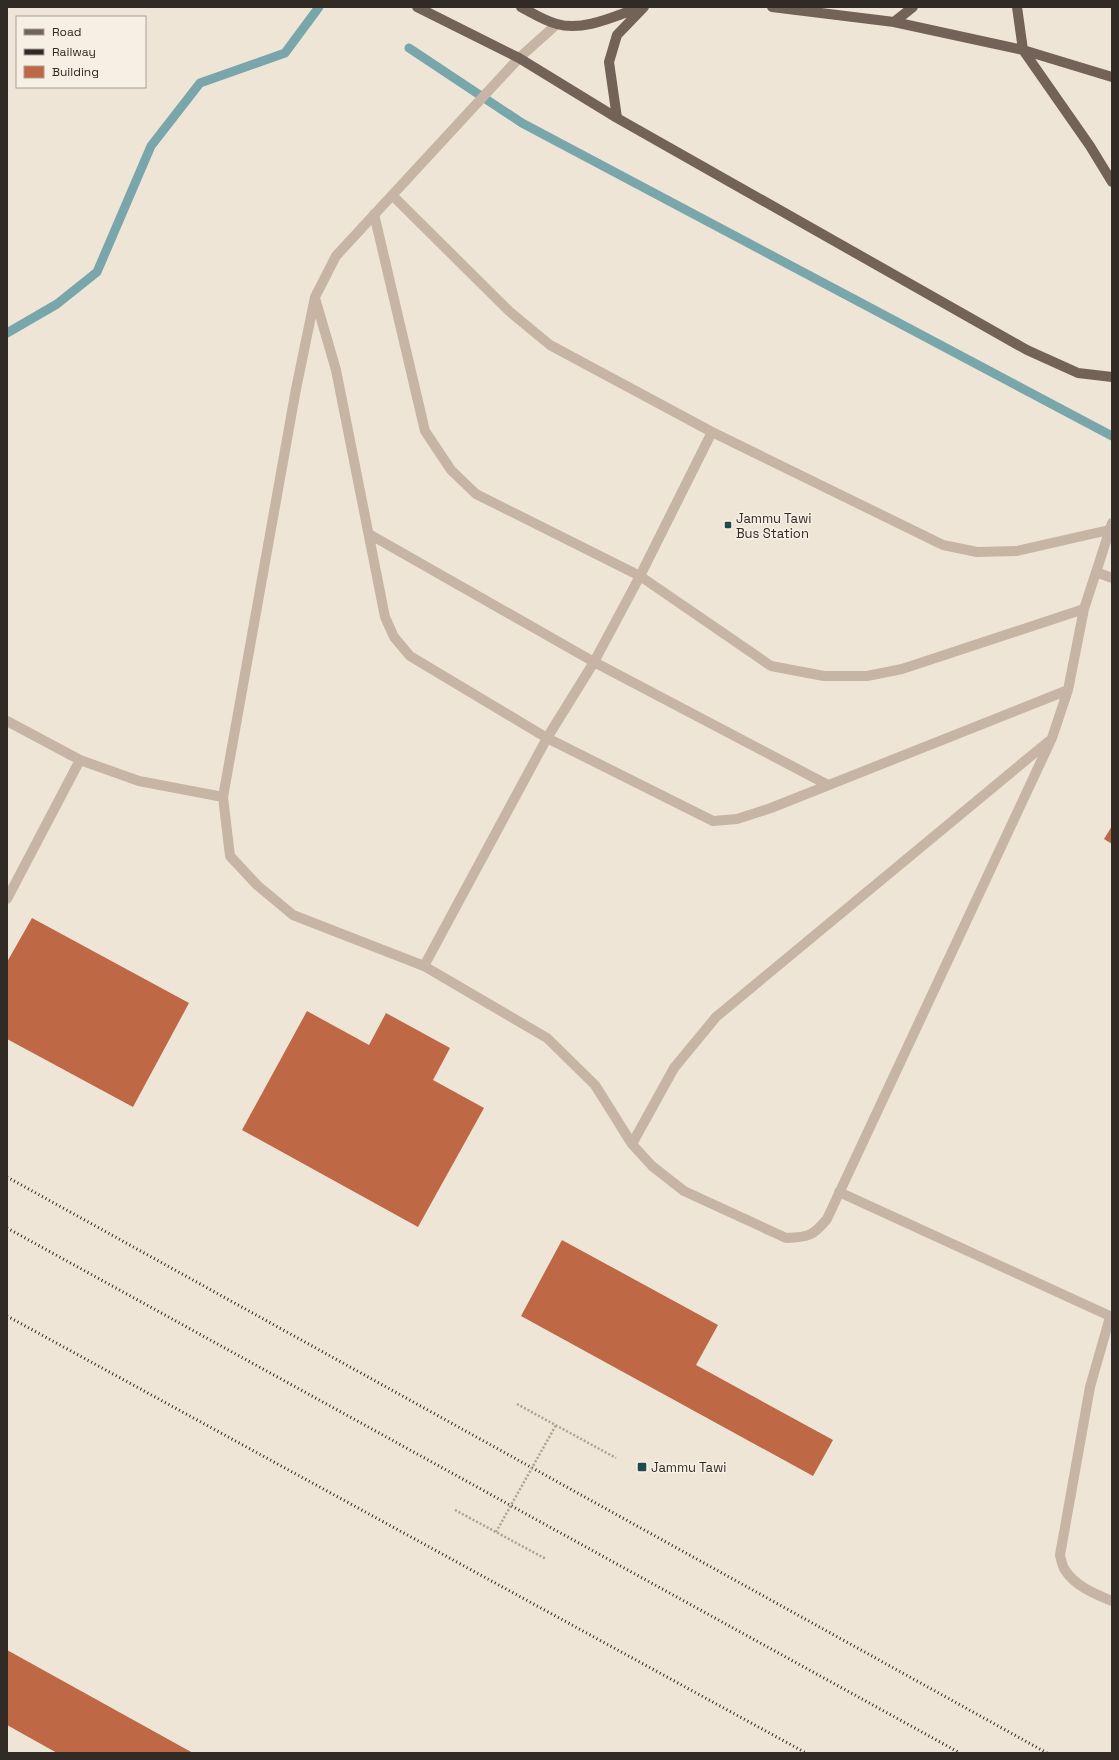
<svg xmlns="http://www.w3.org/2000/svg" width="1119" height="1760" font-family="'Space Grotesk',sans-serif">
<rect width="100%" height="100%" fill="#efe5d7"/>
<g fill="none" stroke-linecap="round" stroke-linejoin="round">
<path stroke="#78a6aa" stroke-width="9" d="M 409,48 L 522,123 L 1112,436
M 7,333 L 57,304 L 97,272 L 151,146 L 200,83 L 285,53 L 319,7"/>
</g>
<path fill="#bf6845" d="M 1112,826 L 1112,844 L 1104,839 Z
M 32,918 L 189,1003 L 133,1107 L 7,1039 L 7,962 Z
M 307,1011 L 369,1045 L 386,1013 L 450,1048 L 433,1080 L 484,1108 L 418,1227 L 242,1130 Z
M 562,1240 L 718,1325 L 696,1365 L 833,1440 L 813,1476 L 521,1316 Z
M 7,1650 L 193,1753 L 57,1753 L 7,1725 Z"/>
<g fill="none" stroke-linecap="round" stroke-linejoin="round">
<path stroke="#b19f8f" stroke-width="2.5" stroke-dasharray="2 2" stroke-linecap="butt" d="M 517,1404 L 616,1458
M 455,1510 L 546,1559"/>
<path stroke="#c6b5a4" stroke-width="10" d="M 557,24 L 519,58 L 336,256 L 315,297 L 296,389 L 223,797 L 230,856 L 257,885 L 293,915 L 424,966 L 547,1038 L 595,1085 L 632,1144 L 652,1166 L 684,1191 L 786,1238 C 809,1237 813,1236 827,1219 L 1052,738 L 1068,690 L 1084,609 L 1112,523
M 392,195 L 509,311 L 550,345 L 712,432 L 943,545 L 977,552 L 1017,551 L 1109,530
M 374,214 L 425,431 L 451,470 L 476,494 L 640,576 L 771,666 L 824,676 L 867,676 L 902,669 L 1084,609
M 315,298 L 336,370 L 385,617 L 394,637 L 410,656 L 547,738 L 713,821 L 737,819 L 771,808 L 1068,690
M 369,534 L 594,662 L 828,785
M 1096,572 L 1112,578
M 7,721 L 80,760 L 139,781 L 223,797
M 7,899 L 80,760
M 424,966 L 547,738 L 594,662 L 640,576 L 712,432
M 632,1144 L 674,1068 L 716,1017 L 1049,741
M 839,1192 L 1112,1317
M 1110,1317 L 1090,1387 L 1060,1555 C 1061,1559 1062,1566 1065,1570 C 1075,1586 1095,1594 1112,1601"/>
<path stroke="#736257" stroke-width="10" d="M 417,7 L 519,58 L 617,118
M 521,7 C 532,13 545,21 557,24 C 584,32 617,15 641,7
M 644,7 L 617,35 L 609,62 L 617,118 L 1027,350 L 1078,373 L 1112,377
M 772,7 L 894,22 L 1023,50 L 1090,146 L 1112,182
M 1017,7 L 1023,50 L 1112,77
M 894,22 L 913,7"/>
<path stroke="#322a25" stroke-width="3" stroke-dasharray="1 3" stroke-linecap="butt" d="M 7,1177 L 1047,1753
M 7,1228 L 960,1753
M 7,1316 L 806,1753"/>
<path stroke="#b19f8f" stroke-width="2.5" stroke-dasharray="2 2" stroke-linecap="butt" d="M 496,1532 L 556,1425"/>
</g>
<g fill="#1e4b50" stroke="#f7efe3" stroke-width="1.5">
<rect x="724" y="521" width="8" height="8" rx="2"/>
<rect x="637" y="1462" width="10" height="10" rx="2"/>
</g>
<g text-anchor="middle" dominant-baseline="central" stroke-width="3" stroke-linejoin="round" paint-order="stroke">
<g font-size="13" fill="#322a25" stroke="#f7efe3" text-anchor="start">
<text x="736" y="518">Jammu Tawi<tspan x="736" dy="15">Bus Station</tspan></text>
<text x="651" y="1467">Jammu Tawi</text>
</g>
</g>
<rect width="1119" height="1760" fill="none" stroke="#322a25" stroke-width="16"/>
<rect x="16" y="16" width="130" height="72" fill="#f7efe3" stroke="#a8a097"/>
<rect x="24" y="29" width="20" height="6" fill="#736257" stroke="#a8a097"/>
<text x="52" y="36" font-size="12" fill="#322a25">Road</text>
<rect x="24" y="49" width="20" height="6" fill="#322a25" stroke="#a8a097"/>
<text x="52" y="56" font-size="12" fill="#322a25">Railway</text>
<rect x="24" y="66" width="20" height="12" fill="#bf6845" stroke="#a8a097"/>
<text x="52" y="76" font-size="12" fill="#322a25">Building</text>
</svg>
